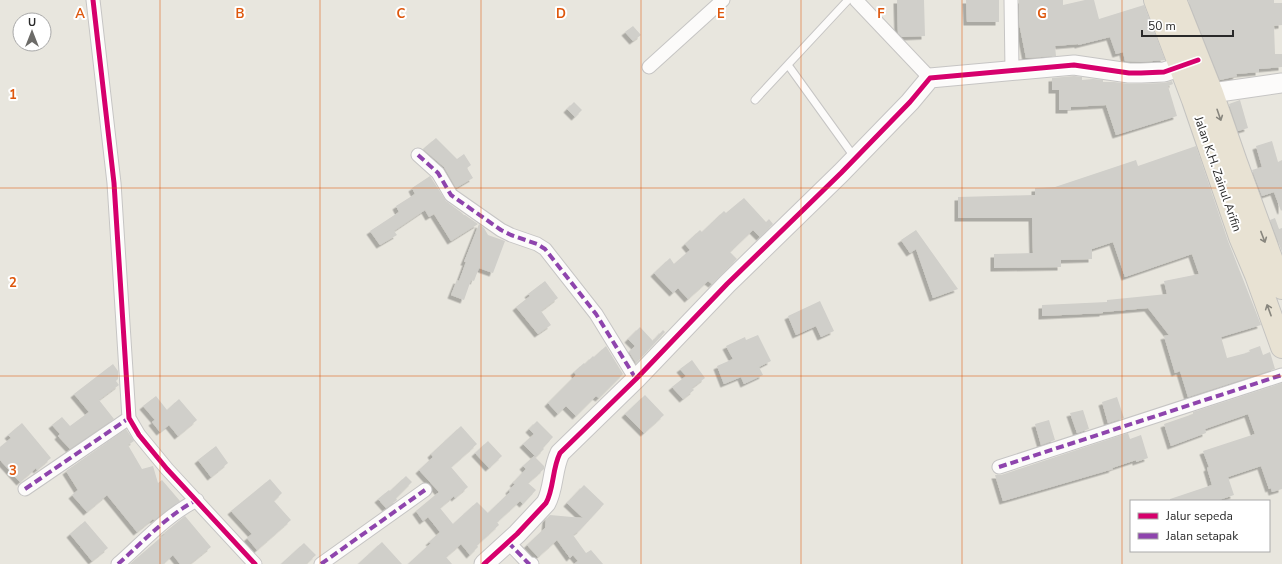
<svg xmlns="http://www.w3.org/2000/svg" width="1282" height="564" font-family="'Nunito Sans',sans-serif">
<defs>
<filter id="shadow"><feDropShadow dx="-3.5" dy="3.5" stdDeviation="0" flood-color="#0004"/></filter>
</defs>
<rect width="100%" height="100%" fill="#e8e6de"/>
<path fill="#d0cfca" filter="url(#shadow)" d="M 897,0 L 924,0 L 925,36 L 902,37 L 898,33 Z
M 966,0 L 999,0 L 999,22 L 967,22 Z
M 1019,0 L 1063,0 L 1063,5 L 1085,0 L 1094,0 L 1099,19 L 1144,5 L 1165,60 L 1141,62 L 1125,61 L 1123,52 L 1116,54 L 1110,37 L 1078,45 L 1078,44 L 1055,46 L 1056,56 L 1026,58 L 1019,23 Z
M 1188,0 L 1274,0 L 1274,3 L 1282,3 L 1282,25 L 1274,26 L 1275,54 L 1282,54 L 1282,67 L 1259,69 L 1259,72 L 1236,74 L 1237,76 L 1220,80 Z
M 633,26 L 641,35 L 633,41 L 625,32 Z
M 1074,76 L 1082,77 L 1082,80 L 1093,79 L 1103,80 L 1103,82 L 1114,82 L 1129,84 L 1164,83 L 1172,81 L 1173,84 L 1168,86 L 1177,116 L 1116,135 L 1106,105 L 1071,107 L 1071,110 L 1059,110 L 1059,90 L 1052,90 L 1052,78 Z
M 1240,100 L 1248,128 L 1238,131 L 1229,104 Z
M 574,102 L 582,110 L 575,117 L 567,109 Z
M 436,138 L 457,159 L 464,154 L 471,165 L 467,168 L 473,178 L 456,188 L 444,167 L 423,149 Z
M 1272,141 L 1278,162 L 1282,160 L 1282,210 L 1281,211 L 1274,192 L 1262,196 L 1252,170 L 1262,167 L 1256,146 Z
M 1196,146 L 1228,241 L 1261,325 L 1221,337 L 1227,358 L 1250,352 L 1249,350 L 1260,346 L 1263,355 L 1270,352 L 1275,369 L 1188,397 L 1180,371 L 1175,373 L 1164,336 L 1169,335 L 1148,308 L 1103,312 L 1103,313 L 1042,316 L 1042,305 L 1107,302 L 1107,300 L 1167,294 L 1164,281 L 1199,274 L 1192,254 L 1125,277 L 1113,242 L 1092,249 L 1092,259 L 1061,260 L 1061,267 L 994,268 L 994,254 L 1033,253 L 1032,218 L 958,218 L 958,197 L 1035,195 L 1035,188 L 1055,187 L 1136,160 L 1138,166 Z
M 430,176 L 446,201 L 462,213 L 464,215 L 465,215 L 478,224 L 451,241 L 434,214 L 429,217 L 425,210 L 394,231 L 397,235 L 380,245 L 370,231 L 399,212 L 396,206 L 415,194 L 412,188 Z
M 744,198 L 766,222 L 769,219 L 773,224 L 760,237 L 753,230 L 730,252 L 737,259 L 712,284 L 708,281 L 688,299 L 678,288 L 673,293 L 654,273 L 670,258 L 674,264 L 690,250 L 685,244 L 700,230 L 702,232 L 724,211 L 726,213 Z
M 1275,218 L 1279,229 L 1282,228 L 1282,252 L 1270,220 Z
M 479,224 L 484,228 L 488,235 L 505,241 L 493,273 L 479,268 L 474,281 L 471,280 L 464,300 L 451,295 L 457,280 L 459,281 L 466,262 L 464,262 Z
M 916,230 L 958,289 L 933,298 L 916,249 L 910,253 L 901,240 Z
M 545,281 L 558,298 L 541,311 L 551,325 L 538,334 L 516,307 L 530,296 L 528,294 Z
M 820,301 L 834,331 L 821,337 L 816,326 L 796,335 L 788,316 Z
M 640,327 L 653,341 L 663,330 L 665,332 L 636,363 L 629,352 L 635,346 L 628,339 Z
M 758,335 L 771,361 L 759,367 L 763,375 L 744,384 L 741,377 L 724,384 L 717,366 L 733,359 L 726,346 L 745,337 L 746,340 Z
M 606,346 L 623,374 L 599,398 L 596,396 L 576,416 L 566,406 L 558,414 L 548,403 L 576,375 L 574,372 L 584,363 L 585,364 L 593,356 L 594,357 Z
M 692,360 L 705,378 L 692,388 L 694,390 L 683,399 L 672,387 L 686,376 L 680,369 Z
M 113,364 L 118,371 L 118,379 L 116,381 L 119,385 L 99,400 L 114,419 L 70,449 L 58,436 L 60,434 L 52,425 L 62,417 L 70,426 L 89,412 L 74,394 Z
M 1282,383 L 1282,489 L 1272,492 L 1271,488 L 1269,489 L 1261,466 L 1228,477 L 1234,495 L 1216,501 L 1170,501 L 1170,499 L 1212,485 L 1207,468 L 1209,467 L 1203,451 L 1255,434 L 1248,414 L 1205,429 L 1206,433 L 1171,446 L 1164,424 L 1193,414 L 1193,412 Z
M 645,395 L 664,415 L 644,433 L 625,414 Z
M 156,396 L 167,410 L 179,399 L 197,420 L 178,436 L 169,425 L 160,432 L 152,422 L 155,420 L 143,406 Z
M 1117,397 L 1124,418 L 1108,423 L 1102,402 Z
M 1083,410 L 1089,429 L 1077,433 L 1070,413 Z
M 1049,420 L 1055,440 L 1041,445 L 1035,424 Z
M 537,421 L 553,437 L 543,448 L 544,449 L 536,457 L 523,444 L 534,434 L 529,429 Z
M 22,423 L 51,458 L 37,470 L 36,468 L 20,482 L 0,460 L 0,447 L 11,438 L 8,435 Z
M 461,426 L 477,444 L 451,467 L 468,487 L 455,498 L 454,496 L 440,508 L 453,524 L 477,502 L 488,513 L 510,492 L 509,490 L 515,484 L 513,483 L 526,469 L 523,466 L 534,456 L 544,466 L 544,469 L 528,483 L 536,490 L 523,504 L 520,501 L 497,522 L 499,525 L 477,545 L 478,547 L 470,555 L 461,544 L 446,557 L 452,564 L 408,564 L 431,543 L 429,542 L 440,532 L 428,517 L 423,521 L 416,511 L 439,492 L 419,470 L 433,457 L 431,454 Z
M 126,429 L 134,441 L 128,445 L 142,469 L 153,466 L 158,483 L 162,480 L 180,501 L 154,520 L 153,519 L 137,532 L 107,495 L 87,512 L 72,495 L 78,490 L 66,471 Z
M 1128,433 L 1130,439 L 1141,435 L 1148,458 L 1136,462 L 1136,460 L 1112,468 L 1113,469 L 1003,501 L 995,475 L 1001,475 Z
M 488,441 L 502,456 L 489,468 L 475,453 Z
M 216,446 L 228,463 L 211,477 L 198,460 Z
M 406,476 L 412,482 L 396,498 L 397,500 L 386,508 L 378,499 L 389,490 L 390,491 Z
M 270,479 L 282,493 L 274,501 L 291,520 L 257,550 L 247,538 L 252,534 L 231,511 Z
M 584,485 L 604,504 L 580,530 L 573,535 L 586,553 L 591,550 L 603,564 L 574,564 L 578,561 L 573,555 L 570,558 L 557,540 L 538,557 L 527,545 L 545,528 L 546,519 L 550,515 L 583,518 L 567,503 Z
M 185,516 L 211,547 L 190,564 L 180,564 L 173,555 L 163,564 L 130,564 L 165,534 L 164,533 Z
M 85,521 L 108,548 L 92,561 L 70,534 Z
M 382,542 L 402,564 L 358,564 Z
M 304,543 L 316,555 L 306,564 L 281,564 Z"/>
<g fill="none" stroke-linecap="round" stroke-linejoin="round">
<defs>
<path id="lane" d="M 788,65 L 855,158
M 755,100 L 848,0"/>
<path id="street" d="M 93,0 L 114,183 L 129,418 L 139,435 L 167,469 L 255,564
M 856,0 L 930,78
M 1011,0 L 1012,70
M 649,67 L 723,0
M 418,155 L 438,173 L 451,195 L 501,230 L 511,235 L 537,244 L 545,249 L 596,314 L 636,379
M 999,467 L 1282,375
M 25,489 L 129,418
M 508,542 L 529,564 L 532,564
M 118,564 C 143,542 167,515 197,500
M 321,564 L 425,490"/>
<path id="secondary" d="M 1198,98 L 1212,93 L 1282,83
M 484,564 L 517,534 L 546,503 C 554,489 552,469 560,453 L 636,379 L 727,284 L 841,173 L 910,102 L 930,78 L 1074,65 L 1129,73 L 1141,73 L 1164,72 L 1195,62"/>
<path id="highway" d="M 1155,0 L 1193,100 L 1240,237 L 1256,275 L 1282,347
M 1175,0 L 1212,93 L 1236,162 L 1282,288"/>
</defs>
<use href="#lane" stroke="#c6c5c4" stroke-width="9"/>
<use href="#street" stroke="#c6c5c4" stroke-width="15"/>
<use href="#secondary" stroke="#c6c5c4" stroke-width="21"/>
<use href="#highway" stroke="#c4c3c0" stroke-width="24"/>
<use href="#lane" stroke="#fcfbfa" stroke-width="7"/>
<use href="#street" stroke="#fcfbfa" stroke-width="13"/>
<use href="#secondary" stroke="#fcfbfa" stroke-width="19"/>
<use href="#highway" stroke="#e8e2d3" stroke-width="22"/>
<path stroke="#8e44ad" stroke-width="4" stroke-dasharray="8 4" stroke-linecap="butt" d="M 418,155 L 438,173 L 451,195 L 501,230 L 511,235 L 537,244 L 545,249 L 596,314 L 636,379
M 999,467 L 1282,375
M 25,489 L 129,418
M 508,542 L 529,564 L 532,564
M 118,564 C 143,542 167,515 197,500
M 321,564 L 425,490"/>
<defs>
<path id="cycleway" d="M 93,0 L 114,183 L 129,418 L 139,435 L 167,469 L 255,564
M 484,564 L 517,534 L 546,503 C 554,489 552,469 560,453 L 636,379 L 727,284 L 841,173 L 910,102 L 930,78 L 1074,65 L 1129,73 L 1141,73 L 1164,72 L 1198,60"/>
</defs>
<use href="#cycleway" stroke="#fff" stroke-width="8"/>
<use href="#cycleway" stroke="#d6006c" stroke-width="5"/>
</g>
<defs><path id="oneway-shaft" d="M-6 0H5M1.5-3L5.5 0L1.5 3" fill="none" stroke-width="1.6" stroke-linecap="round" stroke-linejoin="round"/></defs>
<g stroke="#88867e">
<use href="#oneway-shaft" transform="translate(1219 115) rotate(71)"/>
<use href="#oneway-shaft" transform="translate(1263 237) rotate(69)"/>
<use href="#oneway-shaft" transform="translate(1269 310) rotate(-110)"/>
</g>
<path fill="none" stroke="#de570d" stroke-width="1" stroke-opacity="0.55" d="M 160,0 L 160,564M 320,0 L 320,564M 481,0 L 481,564M 641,0 L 641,564M 801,0 L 801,564M 962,0 L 962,564M 1122,0 L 1122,564M 0,188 L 1282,188M 0,376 L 1282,376"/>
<g text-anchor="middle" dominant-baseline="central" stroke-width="4" stroke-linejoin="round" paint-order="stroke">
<g font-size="12" fill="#292929" stroke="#fff">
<text transform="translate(1218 174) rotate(71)">Jalan K.H. Zainul Arifin</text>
</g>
</g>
<g font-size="13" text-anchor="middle" font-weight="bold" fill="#de570d" stroke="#fff" stroke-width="4" stroke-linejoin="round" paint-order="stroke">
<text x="80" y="18">A</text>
<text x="240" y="18">B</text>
<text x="401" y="18">C</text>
<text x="561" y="18">D</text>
<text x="721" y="18">E</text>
<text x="881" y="18">F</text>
<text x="1042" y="18">G</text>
<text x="13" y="99">1</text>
<text x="13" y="287">2</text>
<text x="13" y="475">3</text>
</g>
<rect x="1130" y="500" width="140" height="52" fill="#ffffff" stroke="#a9a9a9"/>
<rect x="1138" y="513" width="20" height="6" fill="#d6006c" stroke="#a9a9a9"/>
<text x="1166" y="520" font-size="12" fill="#292929">Jalur sepeda</text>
<rect x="1138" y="533" width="20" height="6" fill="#8e44ad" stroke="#a9a9a9"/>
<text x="1166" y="540" font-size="12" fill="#292929">Jalan setapak</text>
<g transform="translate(32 32)"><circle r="19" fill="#ffffff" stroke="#a9a9a9"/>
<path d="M0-3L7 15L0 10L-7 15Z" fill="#6c6b68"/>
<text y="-6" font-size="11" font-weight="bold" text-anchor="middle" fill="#292929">U</text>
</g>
<path d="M1142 30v6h91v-6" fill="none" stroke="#292929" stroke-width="2"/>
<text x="1148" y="30" font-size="12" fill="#292929" stroke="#ffffff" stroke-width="3" paint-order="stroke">50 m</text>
</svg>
